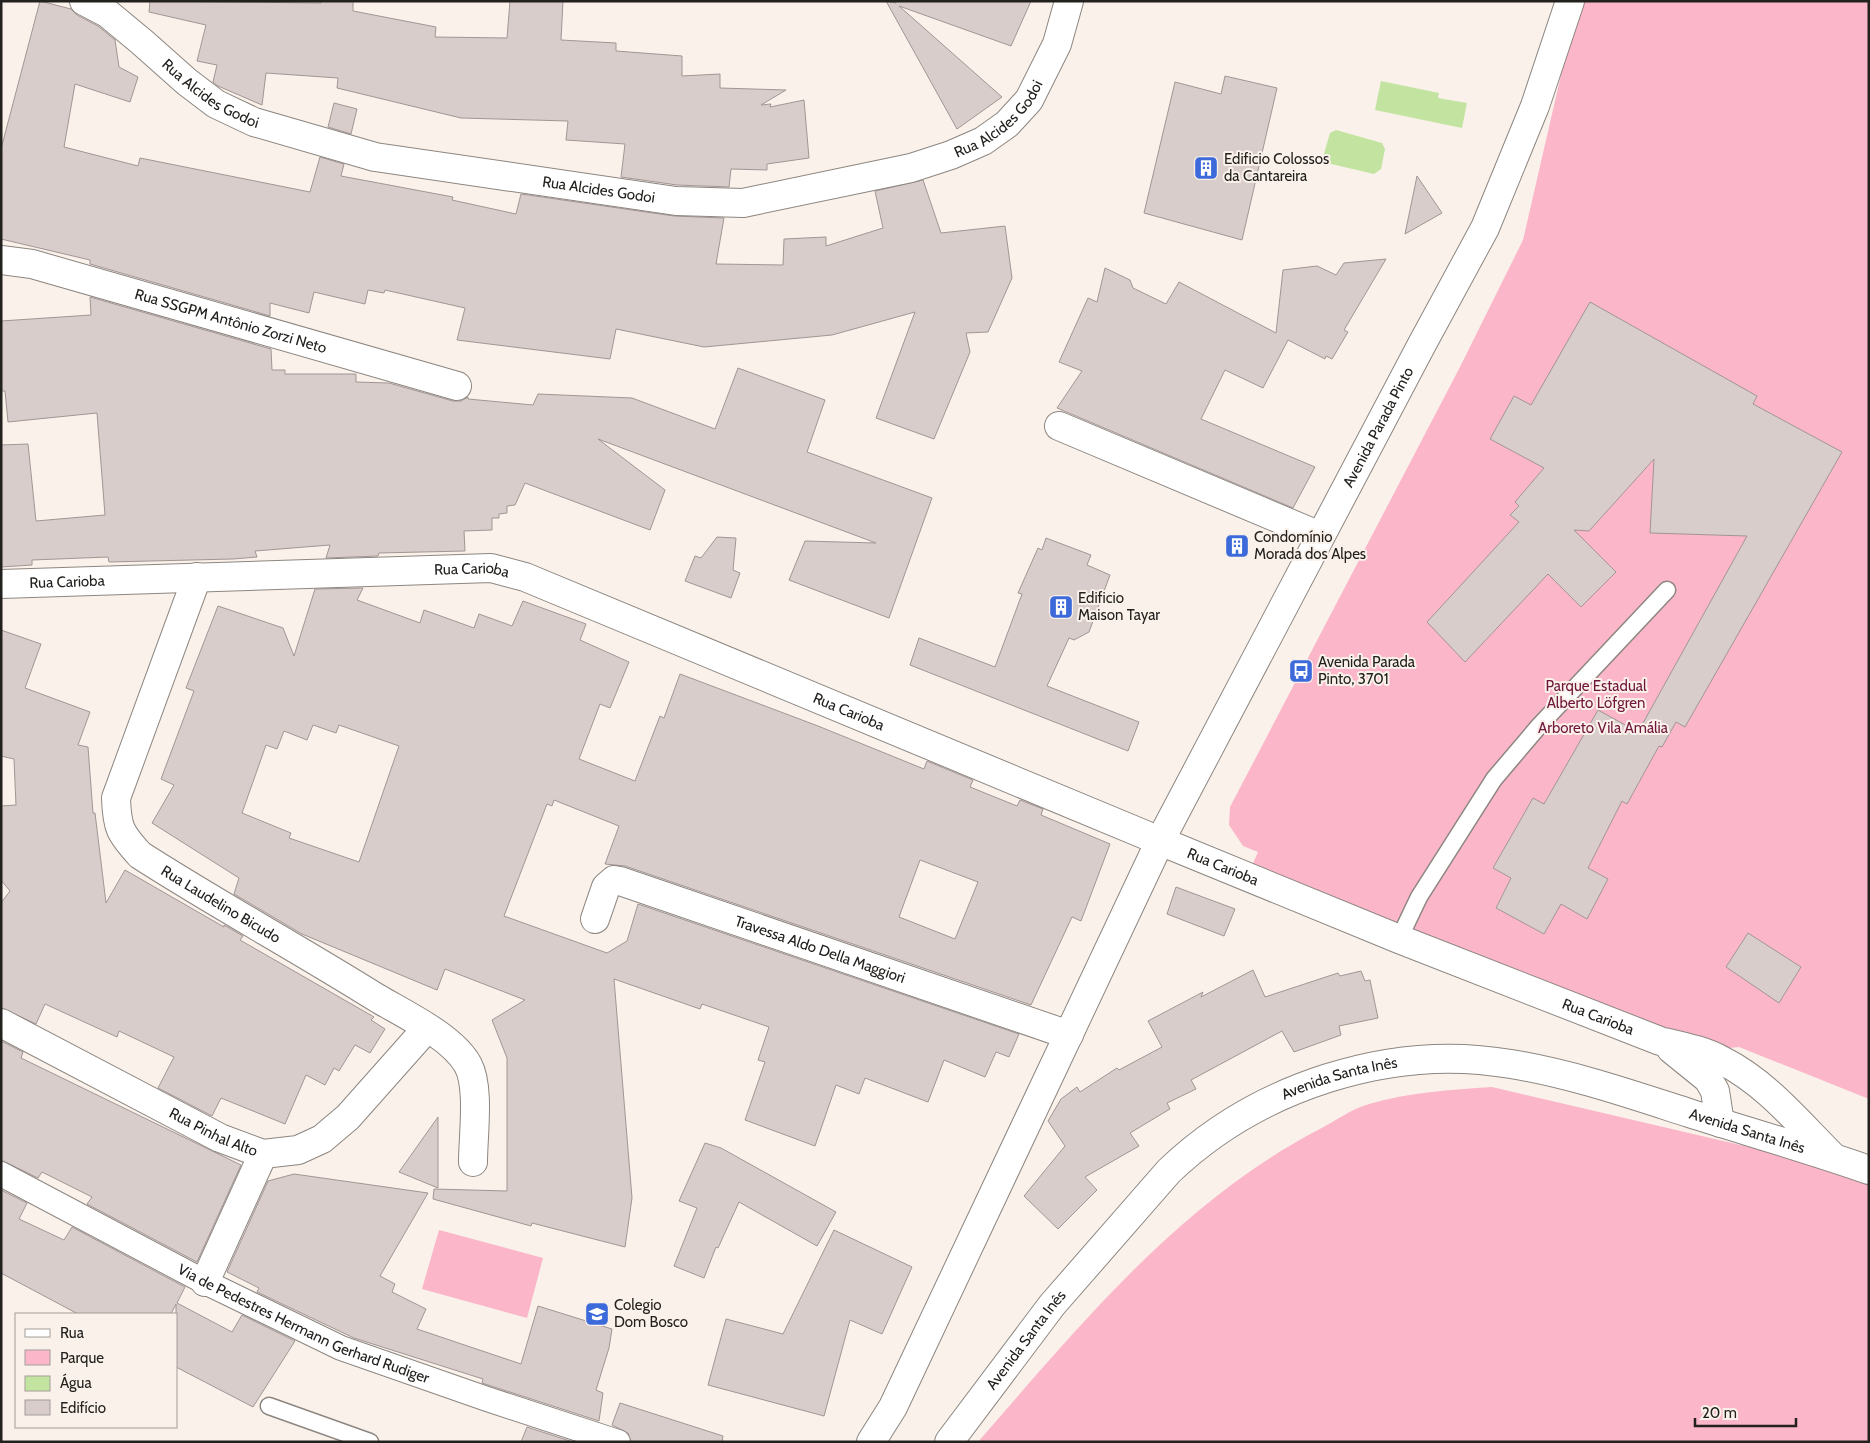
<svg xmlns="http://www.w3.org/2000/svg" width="1870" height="1443" font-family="Cabin,sans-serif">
<rect width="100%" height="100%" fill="#f9f1ea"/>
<path fill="#fbb6c9" d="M 1578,1 L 1869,1 L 1869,1099 L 1739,1047 L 1701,1051 L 1247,877 L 1258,852 L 1243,846 L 1229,825 L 1230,807 L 1460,367 L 1523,240 Z
M 1492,1087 L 1783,1155 L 1869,1182 L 1869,1442 L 978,1442 C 1079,1326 1180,1202 1318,1130 C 1334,1122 1351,1109 1369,1104 C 1409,1092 1450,1090 1492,1087 Z
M 439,1230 L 543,1258 L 527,1318 L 422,1289 Z"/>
<path fill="#c3e4a0" d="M 1381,81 L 1439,93 L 1438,98 L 1467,103 L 1462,128 L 1375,110 Z
M 1336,130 L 1382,143 L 1385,149 L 1381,169 L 1374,174 L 1327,163 L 1323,157 L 1330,133 Z"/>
<path fill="#d8cdcb" stroke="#a19694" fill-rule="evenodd" d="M 40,1 L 71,9 L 77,15 L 98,26 L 115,40 L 119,67 L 138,77 L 130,102 L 75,84 L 64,147 L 138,166 L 140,158 L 310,192 L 320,157 L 344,164 L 341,176 L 453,197 L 452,200 L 516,214 L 521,194 L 674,216 L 724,218 L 716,264 L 783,265 L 784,239 L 826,237 L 826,246 L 883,228 L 875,191 L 923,180 L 941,233 L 1005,226 L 1012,278 L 988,332 L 966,333 L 970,352 L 934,439 L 876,418 L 915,312 L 832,335 L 704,347 L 616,329 L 610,359 L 457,340 L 465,308 L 385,290 L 384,293 L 368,290 L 365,304 L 314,292 L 309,313 L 270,303 L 270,316 L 90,264 L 90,260 L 1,239 L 1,149 Z
M 150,1 L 321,3 L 321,1 L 353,1 L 353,11 L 436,27 L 435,37 L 507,38 L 510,1 L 563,1 L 561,40 L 616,43 L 616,51 L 682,56 L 682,76 L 720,74 L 720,88 L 786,90 L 761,105 L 771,104 L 770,107 L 804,100 L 809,158 L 767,164 L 767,170 L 731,169 L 729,187 L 677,185 L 621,177 L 625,144 L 566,140 L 568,121 L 461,118 L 337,88 L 338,78 L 266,73 L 262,105 L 218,86 L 213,82 L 217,65 L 197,61 L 206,25 L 149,12 Z
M 886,1 L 896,3 L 896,1 L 1031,1 L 1011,46 L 899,6 L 1002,97 L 957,129 Z
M 1225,76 L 1277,88 L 1242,240 L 1144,213 L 1175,82 L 1221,94 Z
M 334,103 L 357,109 L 351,134 L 328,127 Z
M 1417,176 L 1442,213 L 1405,234 Z
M 1386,259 L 1344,330 L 1348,332 L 1332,359 L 1326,356 L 1325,359 L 1288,340 L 1263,388 L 1225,370 L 1201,419 L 1315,467 L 1293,508 L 1057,408 L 1082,371 L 1059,362 L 1088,298 L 1097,302 L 1105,268 L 1130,280 L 1133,288 L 1166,304 L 1179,282 L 1276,333 L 1283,270 L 1317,266 L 1336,275 L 1344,263 Z
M 90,297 L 271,349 L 272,370 L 285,370 L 285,374 L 356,374 L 356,382 L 389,383 L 453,401 L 461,401 L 468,397 L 468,399 L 533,405 L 538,394 L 632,398 L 715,429 L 738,368 L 825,400 L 807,452 L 932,498 L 889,618 L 789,580 L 805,541 L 876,543 L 598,439 L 665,490 L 650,530 L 525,483 L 515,505 L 507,506 L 507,513 L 499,514 L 499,518 L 492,518 L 492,530 L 464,531 L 465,551 L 379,553 L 378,556 L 326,558 L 330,545 L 255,551 L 257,557 L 233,559 L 109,562 L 108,557 L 32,560 L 32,565 L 1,567 L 1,445 L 28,444 L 36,521 L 105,515 L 97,413 L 8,422 L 5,391 L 1,391 L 1,321 L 91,315 Z
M 1590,302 L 1757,396 L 1753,404 L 1842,452 L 1685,727 L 1676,722 L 1662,747 L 1659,746 L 1627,804 L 1622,801 L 1588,868 L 1608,879 L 1587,919 L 1561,904 L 1544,934 L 1496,908 L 1511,878 L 1493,868 L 1533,798 L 1544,804 L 1598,710 L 1638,732 L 1747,536 L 1650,533 L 1654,459 L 1589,531 L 1574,530 L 1616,572 L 1581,607 L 1548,574 L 1465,662 L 1427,622 L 1519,522 L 1510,515 L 1519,506 L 1515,502 L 1544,468 L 1490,439 L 1514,396 L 1531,405 Z
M 717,537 L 736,538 L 733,570 L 740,573 L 731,598 L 685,581 L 695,556 L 701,558 Z
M 1046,538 L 1091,555 L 1087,565 L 1110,575 L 1089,632 L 1074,640 L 1069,638 L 1047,686 L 1139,722 L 1128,751 L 910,665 L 919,638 L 995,667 L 1022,594 L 1018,593 L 1038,548 L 1042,550 Z
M 363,588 L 357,600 L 420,623 L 424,610 L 474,628 L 479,614 L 512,626 L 523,601 L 586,624 L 580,640 L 629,662 L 610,708 L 600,704 L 579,759 L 635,781 L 660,716 L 664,718 L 680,674 L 818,726 L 924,769 L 927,761 L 973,780 L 970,787 L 1017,806 L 1020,800 L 1043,809 L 1041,815 L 1110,844 L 1081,921 L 1072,917 L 1031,1005 L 625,866 L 605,864 L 619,826 L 554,800 L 552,806 L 547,804 L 504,916 L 607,953 L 627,941 L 638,904 L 1019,1034 L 1009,1057 L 996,1052 L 985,1077 L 944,1060 L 928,1102 L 865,1078 L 859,1094 L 836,1085 L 815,1146 L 745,1120 L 765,1062 L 758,1060 L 769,1027 L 702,1004 L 700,1009 L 614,979 L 632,1198 L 625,1247 L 532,1223 L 531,1226 L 433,1199 L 434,1189 L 507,1191 L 507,1058 L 492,1020 L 525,1000 L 445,969 L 437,990 L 302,934 L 234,894 L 239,878 L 152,823 L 174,785 L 161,779 L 194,691 L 186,688 L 218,606 L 283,628 L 294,656 L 315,589 ZM 313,725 L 336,733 L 339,725 L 399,746 L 359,862 L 289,838 L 291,833 L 242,813 L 266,745 L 277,749 L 284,731 L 307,740 ZM 920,860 L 978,882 L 955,939 L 899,917 Z
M 1,630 L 41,644 L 25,688 L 90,712 L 78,745 L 88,747 L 93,813 L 95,813 L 106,903 L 125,870 L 224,927 L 224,925 L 243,936 L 240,940 L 374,1017 L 371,1020 L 385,1029 L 370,1053 L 355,1045 L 339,1071 L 334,1068 L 325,1085 L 306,1075 L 285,1124 L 221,1098 L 212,1116 L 158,1088 L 174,1057 L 119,1031 L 117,1037 L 45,1004 L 36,1024 L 1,1008 L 1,903 L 10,891 L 1,880 L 1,806 L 16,805 L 14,759 L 1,756 Z
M 1176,887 L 1235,909 L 1224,936 L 1167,914 Z
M 1748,933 L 1801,967 L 1779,1003 L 1726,967 Z
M 1253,970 L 1265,997 L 1338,973 L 1340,976 L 1361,971 L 1365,981 L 1370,980 L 1378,1018 L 1339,1026 L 1341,1035 L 1294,1052 L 1282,1031 L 1191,1080 L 1196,1089 L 1167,1103 L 1170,1109 L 1130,1133 L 1139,1146 L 1085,1177 L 1097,1190 L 1058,1229 L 1024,1196 L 1065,1146 L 1048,1121 L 1061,1099 L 1077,1087 L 1080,1092 L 1117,1068 L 1119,1070 L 1162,1047 L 1148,1021 L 1203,992 L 1201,997 Z
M 1,1041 L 23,1052 L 21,1058 L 241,1165 L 197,1262 L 87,1204 L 92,1197 L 42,1172 L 38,1178 L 1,1160 Z
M 438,1117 L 438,1188 L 399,1172 Z
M 705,1143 L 721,1148 L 836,1212 L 817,1246 L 739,1202 L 718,1248 L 716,1247 L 704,1278 L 674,1266 L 697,1208 L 679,1201 Z
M 294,1174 L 428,1193 L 380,1276 L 395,1284 L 392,1292 L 426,1309 L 417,1329 L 521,1364 L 538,1306 L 612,1329 L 609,1348 L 596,1390 L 603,1393 L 599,1421 L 482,1383 L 483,1379 L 354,1338 L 257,1292 L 259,1288 L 227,1272 L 268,1181 Z
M 1,1190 L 27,1203 L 19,1219 L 64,1240 L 72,1227 L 185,1287 L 177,1303 L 232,1332 L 242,1315 L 295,1341 L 253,1407 L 176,1367 L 176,1304 L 171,1314 L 78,1314 L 1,1273 Z
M 834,1230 L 912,1267 L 882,1334 L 850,1320 L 824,1416 L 708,1385 L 726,1319 L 783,1334 Z
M 620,1403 L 723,1436 L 722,1442 L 631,1442 L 628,1433 L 612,1425 Z
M 527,1427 L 573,1442 L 521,1442 Z"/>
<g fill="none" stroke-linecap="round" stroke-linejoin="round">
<defs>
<path id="service" d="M 1399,939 L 1419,897 L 1494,779 L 1539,726 L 1667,590
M 269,1406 L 370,1442"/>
<g id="pedestrian">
<path id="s1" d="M 1,1174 L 205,1282 L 341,1348 L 487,1399 L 618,1442"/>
</g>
<g id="minor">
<path id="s2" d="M 84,1 L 107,13 L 142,42 L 187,82 L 216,104 L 254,122 L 375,157 L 676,201 L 743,203 L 911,168 L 951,155 L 983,141 L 1007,124 L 1029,100 L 1057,44 L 1069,1"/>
<path id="s3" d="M 1,260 L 32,264 L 457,386"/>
<path d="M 1059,426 L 1320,536"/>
<path id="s4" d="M 197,577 L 116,798 C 117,828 120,833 140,855 C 218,905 299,949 377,998 C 404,1014 453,1037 468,1065 C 480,1087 473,1136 473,1162"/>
<path id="s5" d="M 1,584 L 491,568 L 525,577 L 1160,841"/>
<path id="s6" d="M 595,919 L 606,887 L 614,880 L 620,881 L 1069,1035"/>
<path id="s7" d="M 1,1023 L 220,1138 L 263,1154 L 298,1150 L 322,1139 L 348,1117 L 427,1028"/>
<path d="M 205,1282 L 263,1154"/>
</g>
<g id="secondary">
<path id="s8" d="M 1160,841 L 1399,939 L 1660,1041 C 1681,1046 1704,1050 1723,1061 C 1765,1082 1798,1122 1831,1155"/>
<path d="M 1671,1049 L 1708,1079 L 1715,1091 L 1720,1123"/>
<path id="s9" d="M 871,1442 L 893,1407 L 1160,841 L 1421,346 L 1485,228 L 1535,106 L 1570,1"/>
<path id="s10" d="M 949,1442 L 1052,1305 L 1169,1171 C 1257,1087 1390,1043 1511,1064 C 1572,1074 1630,1094 1689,1113 C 1749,1132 1809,1149 1869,1170"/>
</g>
</defs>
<use href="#service" stroke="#8d8680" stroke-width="19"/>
<use href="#pedestrian" stroke="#8d8680" stroke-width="26"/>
<use href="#minor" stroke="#8d8680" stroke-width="30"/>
<use href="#secondary" stroke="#8d8680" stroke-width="30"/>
<use href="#service" stroke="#fff" stroke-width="16"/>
<use href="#pedestrian" stroke="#fff" stroke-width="24"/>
<use href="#minor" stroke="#fff" stroke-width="28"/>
<use href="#secondary" stroke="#fff" stroke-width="28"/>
</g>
<defs>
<symbol id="building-square" viewBox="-11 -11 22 22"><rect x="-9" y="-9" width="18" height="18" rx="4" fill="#3d6ada" stroke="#f9f1ea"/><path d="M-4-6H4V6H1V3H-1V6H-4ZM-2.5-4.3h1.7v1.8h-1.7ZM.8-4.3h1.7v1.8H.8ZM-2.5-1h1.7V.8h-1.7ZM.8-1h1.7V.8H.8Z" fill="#fff"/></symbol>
<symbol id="bus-square" viewBox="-11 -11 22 22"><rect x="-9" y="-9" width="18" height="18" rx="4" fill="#3d6ada" stroke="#f9f1ea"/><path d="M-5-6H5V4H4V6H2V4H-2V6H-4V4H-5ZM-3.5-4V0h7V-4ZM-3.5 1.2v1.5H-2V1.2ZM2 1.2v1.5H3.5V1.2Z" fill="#fff"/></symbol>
<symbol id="school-square" viewBox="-11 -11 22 22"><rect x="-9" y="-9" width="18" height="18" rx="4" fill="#3d6ada" stroke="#f9f1ea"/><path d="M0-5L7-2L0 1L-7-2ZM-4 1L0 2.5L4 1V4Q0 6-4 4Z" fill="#fff"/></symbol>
</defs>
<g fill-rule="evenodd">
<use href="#building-square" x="1192" y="154" width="28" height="28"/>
<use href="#building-square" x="1223" y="532" width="28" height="28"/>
<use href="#building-square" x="1047" y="593" width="28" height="28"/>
<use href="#bus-square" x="1287" y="657" width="28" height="28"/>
<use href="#school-square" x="583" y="1300" width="28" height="28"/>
</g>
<g text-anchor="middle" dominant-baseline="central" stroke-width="4" stroke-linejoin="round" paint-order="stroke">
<g font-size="15" fill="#23211e" stroke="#f9f1ea">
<text stroke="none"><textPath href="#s2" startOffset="158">Rua Alcides Godoi</textPath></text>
<text stroke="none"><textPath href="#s2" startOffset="982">Rua Alcides Godoi</textPath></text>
<text stroke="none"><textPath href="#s2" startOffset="562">Rua Alcides Godoi</textPath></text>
<text stroke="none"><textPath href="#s3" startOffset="238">Rua SSGPM Antônio Zorzi Neto</textPath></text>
<text stroke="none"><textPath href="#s9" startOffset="1135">Avenida Parada Pinto</textPath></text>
<text stroke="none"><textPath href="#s5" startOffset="471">Rua Carioba</textPath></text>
<text stroke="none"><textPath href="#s5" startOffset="66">Rua Carioba</textPath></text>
<text stroke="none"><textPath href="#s5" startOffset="876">Rua Carioba</textPath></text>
<text stroke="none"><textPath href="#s8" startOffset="68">Rua Carioba</textPath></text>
<text stroke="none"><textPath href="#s4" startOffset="394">Rua Laudelino Bicudo</textPath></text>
<text stroke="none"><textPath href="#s6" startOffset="262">Travessa Aldo Della Maggiori</textPath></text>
<text stroke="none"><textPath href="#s8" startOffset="472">Rua Carioba</textPath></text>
<text stroke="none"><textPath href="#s10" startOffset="546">Avenida Santa Inês</textPath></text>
<text stroke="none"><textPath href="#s7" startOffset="239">Rua Pinhal Alto</textPath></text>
<text stroke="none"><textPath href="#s10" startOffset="966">Avenida Santa Inês</textPath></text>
<text stroke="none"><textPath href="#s1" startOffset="338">Via de Pedestres Hermann Gerhard Rudiger</textPath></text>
<text stroke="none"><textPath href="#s10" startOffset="128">Avenida Santa Inês</textPath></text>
</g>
<g font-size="15" fill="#23211e" stroke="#f9f1ea" text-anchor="start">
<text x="1224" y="159">Edificio Colossos<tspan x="1224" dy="17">da Cantareira</tspan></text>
<text x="1254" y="537">Condomínio<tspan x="1254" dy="17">Morada dos Alpes</tspan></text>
<text x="1078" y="598">Edificio<tspan x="1078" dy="17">Maison Tayar</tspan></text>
<text x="1318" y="662">Avenida Parada<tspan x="1318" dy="17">Pinto, 3701</tspan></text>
<text x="614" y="1305">Colegio<tspan x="614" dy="17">Dom Bosco</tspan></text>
</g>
<g font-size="15" fill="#70163b" stroke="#f9f1ea">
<text x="1596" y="686">Parque Estadual<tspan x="1596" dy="17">Alberto Löfgren</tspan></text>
<text x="1603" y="728">Arboreto Vila Amália</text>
</g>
</g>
<rect width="1870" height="1443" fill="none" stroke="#23211e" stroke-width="5"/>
<rect x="15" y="1313" width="162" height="115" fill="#f9f1ea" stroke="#a39e98"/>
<rect x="25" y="1329" width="25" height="8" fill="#ffffff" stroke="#a39e98"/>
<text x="60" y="1338" font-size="15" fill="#23211e">Rua</text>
<rect x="25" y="1350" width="25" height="15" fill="#fbb6c9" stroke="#a39e98"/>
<text x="60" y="1363" font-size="15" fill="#23211e">Parque</text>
<rect x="25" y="1376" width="25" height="15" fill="#c3e4a0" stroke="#a39e98"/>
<text x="60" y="1388" font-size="15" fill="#23211e">Água</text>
<rect x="25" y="1400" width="25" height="15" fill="#d8cdcb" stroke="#a39e98"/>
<text x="60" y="1413" font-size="15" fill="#23211e">Edifício</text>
<path d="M1695 1418v8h101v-8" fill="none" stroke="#23211e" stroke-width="2.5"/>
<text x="1702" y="1418" font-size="15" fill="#23211e" stroke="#f9f1ea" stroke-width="4" paint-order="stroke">20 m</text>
</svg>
